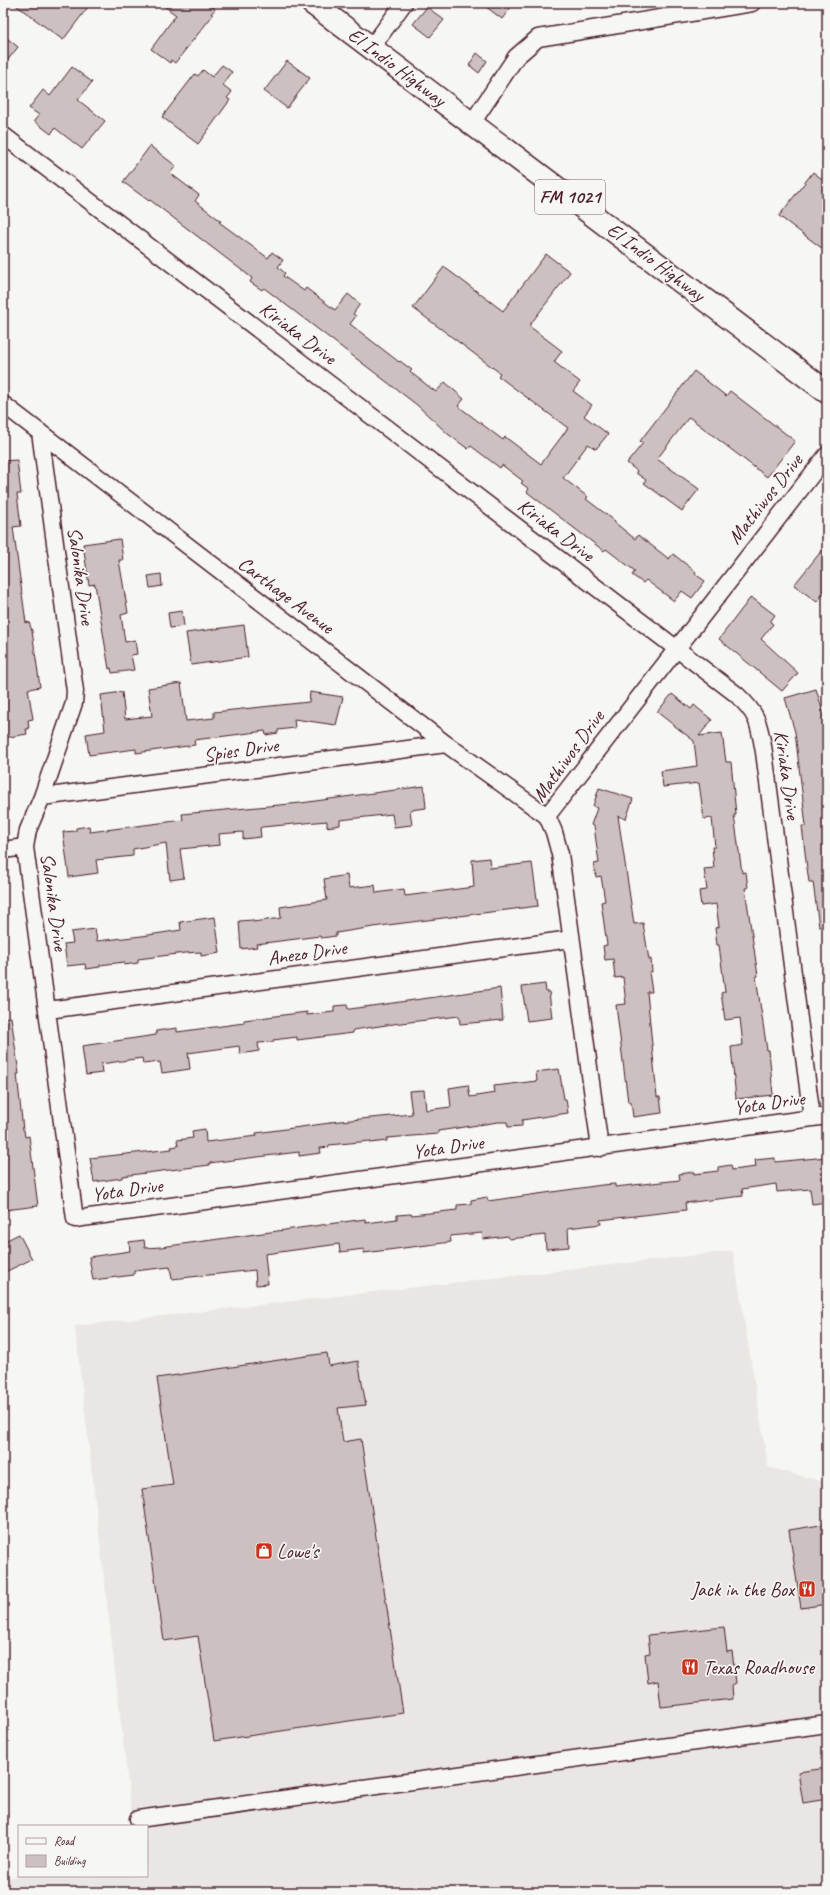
<svg xmlns="http://www.w3.org/2000/svg" width="830" height="1895" font-family="Caveat,sans-serif">
<rect width="100%" height="100%" fill="#f6f6f2"/>
<filter id="ink" filterUnits="userSpaceOnUse"><feTurbulence type="fractalNoise" baseFrequency=".025" numOctaves="2"/><feDisplacementMap in="SourceGraphic" scale="8" xChannelSelector="R" yChannelSelector="G"/><feConvolveMatrix kernelMatrix="1 2 1 2 8 2 1 2 1" color-interpolation-filters="sRGB"/></filter>
<g filter="url(#ink)">
<path fill="#e9e6e3" d="M 733,1251 L 768,1467 L 827,1483 L 827,1892 L 3,1892 L 3,1880 L 19,1875 L 147,1876 L 147,1826 L 133,1826 L 75,1326 Z"/>
<path fill="#ccc1c0" stroke="#4a1f2b" d="M 13,3 L 91,3 L 63,40 Z
M 160,3 L 208,3 L 215,9 L 211,14 L 213,15 L 175,63 L 171,60 L 170,63 L 151,49 L 176,15 Z
M 481,3 L 514,3 L 502,19 Z
M 427,7 L 444,20 L 430,37 L 413,24 Z
M 3,35 L 18,47 L 3,66 Z
M 477,53 L 487,61 L 479,73 L 469,65 Z
M 287,61 L 310,78 L 287,108 L 264,91 Z
M 222,65 L 232,72 L 223,85 L 232,92 L 227,98 L 230,100 L 198,144 L 162,117 L 195,74 L 198,76 L 203,70 L 212,77 Z
M 72,67 L 92,82 L 78,100 L 105,121 L 82,149 L 55,128 L 51,134 L 34,121 L 39,115 L 29,108 L 43,90 L 50,96 Z
M 150,146 L 176,166 L 170,173 L 199,195 L 195,201 L 221,221 L 219,222 L 268,258 L 272,252 L 283,260 L 278,267 L 285,273 L 283,276 L 304,291 L 306,288 L 335,310 L 348,294 L 360,304 L 353,314 L 356,316 L 350,324 L 399,362 L 400,361 L 412,370 L 410,372 L 436,392 L 445,382 L 464,399 L 458,406 L 503,440 L 505,437 L 541,464 L 568,428 L 498,376 L 500,373 L 413,308 L 444,267 L 503,311 L 546,254 L 570,272 L 529,326 L 562,351 L 554,362 L 580,382 L 573,391 L 592,405 L 584,416 L 608,434 L 596,449 L 588,444 L 563,478 L 588,497 L 586,499 L 615,521 L 614,522 L 635,539 L 638,535 L 669,559 L 673,554 L 696,572 L 695,574 L 705,581 L 692,598 L 682,591 L 674,601 L 646,580 L 643,583 L 632,575 L 635,571 L 606,549 L 604,551 L 527,492 L 529,489 L 521,483 L 523,481 L 502,465 L 500,468 L 471,446 L 468,449 L 448,434 L 417,405 L 264,288 L 262,290 L 250,282 L 252,278 L 150,200 L 149,201 L 123,182 Z
M 813,172 L 827,183 L 827,252 L 779,216 Z
M 694,371 L 726,396 L 730,391 L 795,441 L 767,477 L 689,417 L 657,459 L 699,489 L 682,511 L 644,483 L 646,480 L 636,473 L 637,471 L 627,463 L 643,443 L 640,441 Z
M 17,460 L 21,494 L 17,494 L 21,526 L 13,527 L 26,623 L 29,622 L 32,631 L 40,687 L 28,689 L 33,719 L 28,720 L 29,729 L 26,729 L 27,734 L 3,738 L 3,707 L 6,706 L 3,685 L 3,461 Z
M 120,539 L 123,560 L 119,560 L 128,613 L 121,615 L 125,642 L 135,640 L 137,654 L 131,655 L 134,670 L 112,673 L 111,668 L 109,669 L 95,584 L 89,585 L 83,544 Z
M 827,544 L 827,589 L 817,602 L 794,585 Z
M 161,574 L 162,586 L 150,588 L 148,576 Z
M 751,597 L 775,615 L 770,622 L 773,624 L 761,639 L 798,673 L 782,691 L 719,639 Z
M 182,611 L 184,626 L 170,628 L 168,613 Z
M 244,625 L 248,657 L 191,665 L 186,633 Z
M 181,683 L 186,721 L 214,718 L 214,712 L 309,702 L 310,692 L 343,697 L 336,725 L 294,719 L 295,728 L 278,730 L 278,733 L 266,735 L 265,731 L 194,740 L 195,745 L 136,753 L 136,749 L 89,755 L 86,734 L 105,731 L 101,695 L 122,692 L 125,719 L 152,716 L 148,688 Z
M 816,689 L 824,715 L 827,739 L 827,802 L 824,802 L 827,824 L 827,926 L 819,927 L 813,882 L 809,882 L 806,861 L 802,826 L 806,826 L 795,732 L 785,698 Z
M 672,694 L 691,709 L 694,705 L 712,720 L 699,736 L 722,733 L 726,762 L 731,762 L 736,815 L 734,815 L 742,873 L 746,872 L 748,888 L 745,888 L 758,976 L 756,977 L 767,1050 L 769,1050 L 773,1095 L 736,1099 L 731,1047 L 743,1045 L 740,1018 L 725,1020 L 721,993 L 725,992 L 719,945 L 717,945 L 715,928 L 719,927 L 716,904 L 701,906 L 699,891 L 707,890 L 704,869 L 714,868 L 712,847 L 715,847 L 712,818 L 704,819 L 699,783 L 663,787 L 661,771 L 697,766 L 694,741 L 657,712 Z
M 424,786 L 426,808 L 410,810 L 412,825 L 394,827 L 392,814 L 340,820 L 340,825 L 327,827 L 327,821 L 262,827 L 260,828 L 261,837 L 243,839 L 243,832 L 219,834 L 220,845 L 180,849 L 184,878 L 170,880 L 166,843 L 133,849 L 133,856 L 96,860 L 98,873 L 69,877 L 63,832 L 76,831 L 76,828 L 89,826 L 90,832 L 183,820 L 182,814 L 301,803 Z
M 599,788 L 633,799 L 626,819 L 618,816 L 634,924 L 643,923 L 649,960 L 651,959 L 652,972 L 649,972 L 652,992 L 647,992 L 657,1097 L 660,1097 L 662,1113 L 633,1117 L 631,1102 L 628,1102 L 616,1005 L 626,1004 L 623,977 L 615,978 L 613,959 L 605,960 L 603,946 L 607,945 L 601,902 L 605,901 L 601,876 L 596,877 L 594,864 L 599,863 L 594,826 L 591,825 L 597,808 L 593,806 Z
M 489,858 L 490,868 L 532,863 L 538,906 L 380,926 L 336,933 L 336,936 L 321,938 L 320,936 L 256,944 L 257,947 L 241,949 L 239,921 L 253,920 L 253,922 L 281,918 L 280,907 L 327,900 L 324,879 L 347,875 L 349,888 L 375,885 L 376,893 L 404,889 L 405,896 L 474,887 L 472,860 Z
M 215,917 L 220,953 L 201,956 L 201,952 L 185,953 L 138,959 L 138,963 L 124,965 L 124,962 L 100,965 L 100,967 L 86,969 L 85,964 L 67,966 L 64,944 L 73,943 L 71,932 L 95,929 L 97,941 L 142,936 L 181,930 L 180,922 Z
M 545,984 L 546,992 L 549,992 L 552,1018 L 527,1021 L 522,987 Z
M 500,988 L 503,1020 L 460,1024 L 459,1016 L 393,1024 L 353,1030 L 353,1033 L 297,1040 L 297,1037 L 273,1040 L 274,1042 L 258,1043 L 259,1051 L 240,1054 L 239,1046 L 188,1053 L 190,1069 L 162,1073 L 160,1062 L 143,1064 L 142,1058 L 101,1064 L 102,1073 L 86,1075 L 82,1046 L 156,1035 L 156,1031 L 177,1028 L 177,1032 L 244,1023 L 244,1020 L 307,1012 L 307,1015 L 334,1012 L 334,1006 L 347,1005 L 348,1009 L 350,1009 Z
M 11,1017 L 19,1074 L 17,1074 L 23,1130 L 24,1130 L 25,1137 L 29,1136 L 38,1206 L 5,1210 L 3,1194 L 3,1018 Z
M 559,1069 L 564,1099 L 566,1099 L 568,1113 L 522,1120 L 522,1126 L 508,1127 L 507,1122 L 498,1122 L 438,1131 L 438,1134 L 387,1138 L 387,1141 L 370,1143 L 370,1141 L 329,1145 L 329,1147 L 320,1148 L 321,1153 L 299,1156 L 299,1152 L 249,1158 L 209,1163 L 210,1165 L 122,1176 L 122,1178 L 94,1182 L 90,1158 L 172,1149 L 171,1147 L 178,1146 L 177,1140 L 193,1138 L 192,1131 L 205,1129 L 206,1142 L 257,1136 L 256,1133 L 330,1123 L 330,1122 L 412,1114 L 409,1091 L 424,1090 L 426,1110 L 451,1107 L 449,1088 L 468,1085 L 470,1097 L 495,1093 L 494,1086 L 537,1081 L 536,1072 Z
M 827,1157 L 827,1202 L 812,1204 L 810,1189 L 777,1192 L 776,1184 L 742,1189 L 743,1196 L 685,1203 L 686,1210 L 600,1220 L 601,1224 L 568,1228 L 569,1247 L 546,1249 L 545,1235 L 509,1239 L 508,1236 L 483,1239 L 482,1233 L 450,1236 L 451,1242 L 364,1253 L 364,1249 L 340,1252 L 339,1244 L 265,1254 L 268,1284 L 256,1285 L 255,1270 L 172,1279 L 170,1267 L 134,1271 L 134,1275 L 93,1280 L 89,1257 L 130,1251 L 129,1242 L 144,1240 L 145,1248 L 161,1247 L 365,1219 L 366,1223 L 397,1219 L 397,1215 L 411,1214 L 412,1215 L 457,1210 L 457,1205 L 471,1204 L 471,1200 L 487,1197 L 488,1201 L 602,1185 L 615,1184 L 615,1187 L 680,1180 L 679,1174 L 694,1172 L 694,1174 L 718,1171 L 718,1167 L 731,1165 L 732,1170 L 756,1167 L 755,1160 L 775,1158 L 775,1162 Z
M 19,1234 L 32,1259 L 3,1273 L 3,1242 Z
M 327,1353 L 329,1366 L 358,1361 L 366,1405 L 338,1408 L 343,1442 L 361,1439 L 403,1713 L 214,1741 L 198,1636 L 164,1641 L 142,1489 L 173,1485 L 157,1378 Z
M 827,1524 L 827,1604 L 801,1608 L 789,1530 Z
M 724,1627 L 727,1652 L 732,1651 L 736,1683 L 732,1685 L 733,1699 L 661,1707 L 658,1681 L 648,1683 L 645,1654 L 650,1653 L 648,1635 Z
M 827,1768 L 827,1799 L 803,1803 L 798,1772 Z"/>
<g fill="none" stroke-linecap="round" stroke-linejoin="round">
<defs>
<path id="minor" d="M 371,48 L 404,3
M 472,123 L 516,57 L 538,38 L 752,3
M 3,135 L 736,694 C 758,714 759,723 764,752 L 812,1118
M 3,404 L 446,744 L 547,816
M 40,432 L 75,691 L 74,703 L 42,797 L 28,830 L 25,847 L 75,1219 L 827,1116
M 42,797 L 446,744
M 3,850 L 25,847
M 48,1010 L 571,939
M 600,1148 L 560,854 L 554,832 L 547,816 L 827,455
M 138,1819 L 827,1724"/>
<path id="primary" d="M 312,3 L 827,392"/>
</defs>
<use href="#minor" stroke="#4a1f2b" stroke-width="19"/>
<use href="#primary" stroke="#4a1f2b" stroke-width="25"/>
<use href="#minor" stroke="#f6f6f2" stroke-width="16"/>
<use href="#primary" stroke="#f6f6f2" stroke-width="22"/>
</g>
</g>
<defs>
<symbol id="shop-square" viewBox="-11 -11 22 22"><rect x="-9" y="-9" width="18" height="18" rx="4" fill="#c8321e" stroke="#f6f6f2"/><path d="M-5-2.5h2.3a2.7 3.5 0 0 1 5.4 0H5L5.5 6h-11ZM-1.5-2.5h3a1.5 2.3 0 0 0-3 0Z" fill="#fff"/></symbol>
<symbol id="restaurant-square" viewBox="-11 -11 22 22"><rect x="-9" y="-9" width="18" height="18" rx="4" fill="#c8321e" stroke="#f6f6f2"/><path d="M-5-6h1v4h1v-4h1v4h1v-4h1v5L-1.5 .5V6h-2V.5L-5-1ZM5-6V6H3V1.5H1.5Q1.5-4 5-6Z" fill="#fff"/></symbol>
</defs>
<g fill-rule="evenodd">
<use href="#shop-square" x="254" y="1541" width="20" height="20"/>
<use href="#restaurant-square" x="797" y="1579" width="20" height="20"/>
<use href="#restaurant-square" x="680" y="1657" width="20" height="20"/>
</g>
<g text-anchor="middle" dominant-baseline="central" stroke-width="3.5" stroke-linejoin="round" paint-order="stroke">
<rect fill="#f6f6f2" stroke="#7e6067" stroke-width="1" x="535" y="180" width="70" height="34" rx="3"/>
<g font-size="19" font-weight="bold" fill="#4a1f2b">
<text x="570" y="197">FM 1021</text>
</g>
<g font-size="20" fill="#4a1f2b" stroke="#f6f6f2">
<text transform="translate(397 67) rotate(37)">El Indio Highway</text>
<text transform="translate(656 262) rotate(37)">El Indio Highway</text>
<text transform="translate(298 333) rotate(37)">Kiriaka Drive</text>
<text transform="translate(765 499) rotate(-52)">Mathiwos Drive</text>
<text transform="translate(556 530) rotate(37)">Kiriaka Drive</text>
<text transform="translate(81 576) rotate(82)">Salonika Drive</text>
<text transform="translate(286 595) rotate(37)">Carthage Avenue</text>
<text transform="translate(241 750) rotate(-8)">Spies Drive</text>
<text transform="translate(568 756) rotate(-54)">Mathiwos Drive</text>
<text transform="translate(787 775) rotate(82)">Kiriaka Drive</text>
<text transform="translate(54 902) rotate(82)">Salonika Drive</text>
<text transform="translate(307 953) rotate(-8)">Anezo Drive</text>
<text transform="translate(769 1103) rotate(-8)">Yota Drive</text>
<text transform="translate(448 1147) rotate(-8)">Yota Drive</text>
<text transform="translate(127 1190) rotate(-8)">Yota Drive</text>
</g>
<g font-size="20" fill="#4a1f2b" stroke="#f6f6f2" text-anchor="start">
<text x="277" y="1551">Lowe's</text>
<text x="794" y="1589" text-anchor="end">Jack in the Box</text>
<text x="703" y="1667">Texas Roadhouse</text>
</g>
</g>
<rect width="830" height="1895" fill="none" stroke="#f6f6f2" stroke-width="16"/>
<rect x="8" y="8" width="814" height="1879" fill="none" stroke="#4a1f2b" stroke-width="1.5" filter="url(#ink)"/>
<rect x="18" y="1825" width="130" height="52" fill="#f6f6f2" stroke="#b1a0a2"/>
<rect x="26" y="1838" width="20" height="6" fill="#f6f6f2" stroke="#b1a0a2"/>
<text x="54" y="1845" font-size="12" fill="#4a1f2b">Road</text>
<rect x="26" y="1855" width="20" height="12" fill="#ccc1c0" stroke="#b1a0a2"/>
<text x="54" y="1865" font-size="12" fill="#4a1f2b">Building</text>
</svg>
